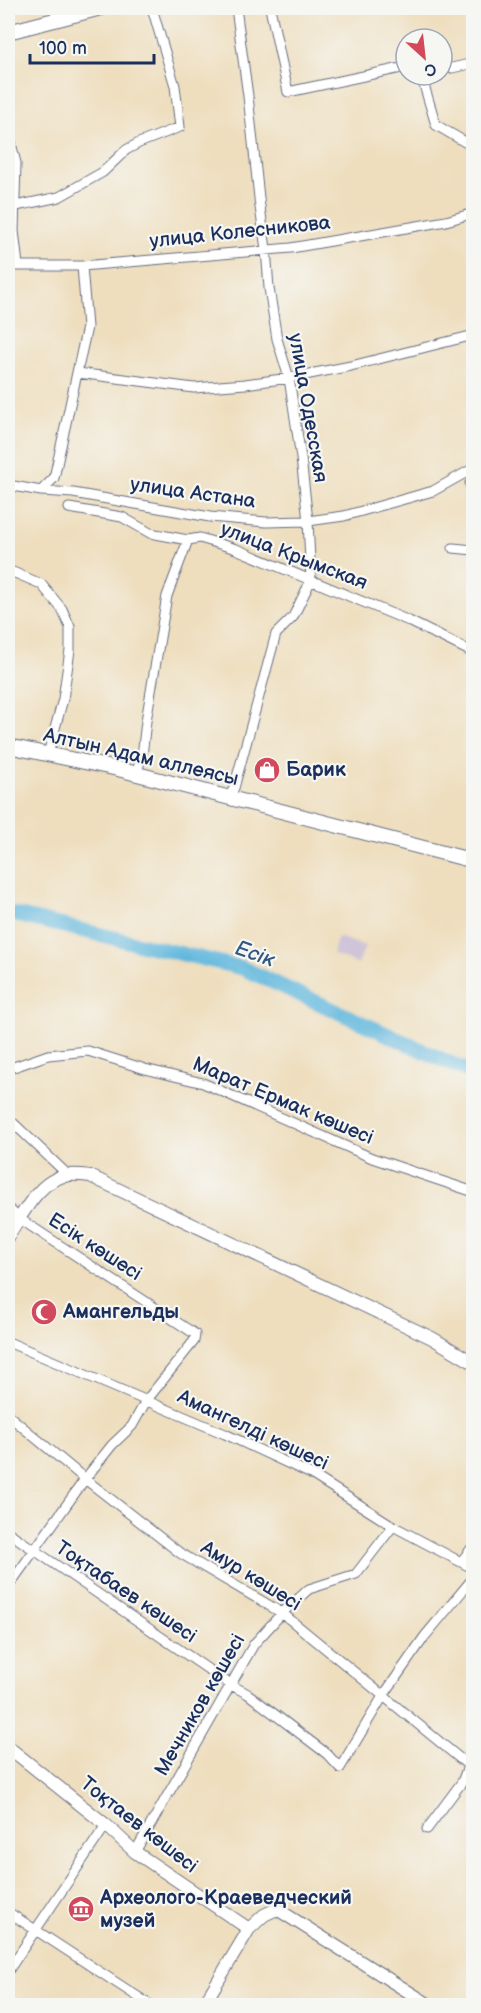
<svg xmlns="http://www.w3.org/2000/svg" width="481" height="2013" font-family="'Balsamiq Sans',sans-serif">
<rect width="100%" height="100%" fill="#f6f6f2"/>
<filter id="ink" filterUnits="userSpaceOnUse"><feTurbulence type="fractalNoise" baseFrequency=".0167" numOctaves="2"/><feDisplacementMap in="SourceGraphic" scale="12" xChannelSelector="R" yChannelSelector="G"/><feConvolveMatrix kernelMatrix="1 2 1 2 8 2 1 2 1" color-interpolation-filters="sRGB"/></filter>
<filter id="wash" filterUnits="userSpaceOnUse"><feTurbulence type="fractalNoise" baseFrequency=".008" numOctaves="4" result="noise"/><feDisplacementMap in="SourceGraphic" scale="24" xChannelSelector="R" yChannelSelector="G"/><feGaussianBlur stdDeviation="1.35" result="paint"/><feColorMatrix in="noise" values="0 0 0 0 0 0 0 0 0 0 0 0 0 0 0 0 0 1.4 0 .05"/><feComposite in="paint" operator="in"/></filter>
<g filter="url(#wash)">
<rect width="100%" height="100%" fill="#eedebe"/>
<path fill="#cbbfd5" d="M 338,937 L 365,946 L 358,964 L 332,954 Z"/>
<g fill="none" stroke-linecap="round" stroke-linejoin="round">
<path stroke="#60b7dd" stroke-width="15" d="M 8,913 L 242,968 L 474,1074"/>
</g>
</g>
<g filter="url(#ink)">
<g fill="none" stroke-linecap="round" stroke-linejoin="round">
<defs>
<path id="street" d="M 270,8 L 288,92 L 406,67
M 452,68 L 474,63
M 421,75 L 436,125 L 465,142 L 474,140
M 8,131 L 16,163 L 14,231 L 18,265
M 16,206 L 59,197 L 103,172 L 126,150 L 139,143 L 180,127 L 175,86 L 152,8
M 8,266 L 82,266 L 291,248 L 446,221 L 474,213
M 78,373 L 194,388 L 245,384 L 289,378 L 351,366 L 474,335
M 474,482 L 470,484 L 474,498
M 8,485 L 41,491 L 73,493 L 210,517 L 266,522 L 308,521 L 344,516 L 433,491 L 474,468
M 41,491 L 54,478 L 87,327 L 82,266
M 69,508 L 122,517 L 150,533 L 188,540
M 453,548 L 474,550
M 8,570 L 41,584 L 62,609 L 70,627 L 70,650 L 63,699 L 48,754
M 136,774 L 142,756 L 146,721 L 167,596 L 188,540 L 200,538 L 236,549 L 409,621 L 474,653
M 229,798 L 234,788 L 276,634 L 293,617 L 311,580 L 308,521 L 301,458 L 289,378 L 277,339 L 269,288 L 266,249 L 260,207 L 248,96 L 236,8
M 8,1069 L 48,1055 L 88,1051 L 145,1069 L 203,1083 L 372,1158 L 474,1192
M 8,1118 L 68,1175
M 8,1208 L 20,1219 L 195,1334 L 194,1341 L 146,1401 L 132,1426 L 112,1445 L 85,1479 L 8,1587
M 8,1342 L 225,1434 L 311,1474 L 393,1526 L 474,1569
M 8,1415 L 85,1479 L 180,1553 L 282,1613 L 474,1770
M 8,1532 L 231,1685 L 248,1694 L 327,1754 L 340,1768 L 383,1696 L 425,1636 L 474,1577
M 461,1562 L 474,1545
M 427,1829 L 462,1782 L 468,1766 L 474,1759
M 135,1852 L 254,1644 L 282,1613 L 309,1589 L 356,1574 L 393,1526
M 8,1912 L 152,2006
M 8,1971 L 106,1825"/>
<path id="secondary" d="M 8,1236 C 23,1214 40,1177 70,1175 C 77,1174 83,1175 90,1176 L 432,1338 L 474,1363
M 8,1747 L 106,1825 L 135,1852 L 249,1929
M 203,2006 L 249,1929 L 264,1915 L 277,1909 L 431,2006"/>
<path id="primary" d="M 8,32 L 101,8
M 8,746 L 118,769 L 474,861"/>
</defs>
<use href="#street" stroke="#656c80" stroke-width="11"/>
<use href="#secondary" stroke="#656c80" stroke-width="14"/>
<use href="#primary" stroke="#656c80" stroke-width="16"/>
<use href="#street" stroke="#fff" stroke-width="9"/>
<use href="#secondary" stroke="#fff" stroke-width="12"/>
<use href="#primary" stroke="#fff" stroke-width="14"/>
</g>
</g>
<defs>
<symbol id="shop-disc" viewBox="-11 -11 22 22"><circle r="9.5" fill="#d1495b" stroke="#f6f6f2"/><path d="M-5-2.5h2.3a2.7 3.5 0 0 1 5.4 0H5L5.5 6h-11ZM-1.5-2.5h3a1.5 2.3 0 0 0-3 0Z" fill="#fff"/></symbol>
<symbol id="mosque-disc" viewBox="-11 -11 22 22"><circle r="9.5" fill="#d1495b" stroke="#f6f6f2"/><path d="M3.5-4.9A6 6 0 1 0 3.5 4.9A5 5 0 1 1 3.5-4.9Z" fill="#fff"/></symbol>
<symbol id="museum-disc" viewBox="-11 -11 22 22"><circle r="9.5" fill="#d1495b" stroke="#f6f6f2"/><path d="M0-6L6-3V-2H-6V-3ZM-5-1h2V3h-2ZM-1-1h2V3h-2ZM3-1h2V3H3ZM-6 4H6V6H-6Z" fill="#fff"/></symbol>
</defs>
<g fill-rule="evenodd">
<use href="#shop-disc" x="252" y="755" width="30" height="30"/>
<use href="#mosque-disc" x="29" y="1297" width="30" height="30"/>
<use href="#museum-disc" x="66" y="1894" width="30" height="30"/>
</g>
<g text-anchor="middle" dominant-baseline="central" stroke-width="4.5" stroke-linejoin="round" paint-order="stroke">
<g font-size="20" fill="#1b2f5e" stroke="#f6f6f2">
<text transform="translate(240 232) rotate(-6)">улица Колесникова</text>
<text transform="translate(308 408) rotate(80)">улица Одесская</text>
<text transform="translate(193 493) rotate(8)">улица Астана</text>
<text transform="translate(294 556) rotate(21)">улица Крымская</text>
<text transform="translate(141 757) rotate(13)">Алтын Адам аллеясы</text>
<text transform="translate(283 1101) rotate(23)">Марат Ермак көшесі</text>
<text transform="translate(95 1247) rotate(33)">Есік көшесі</text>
<text transform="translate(253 1430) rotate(25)">Амангелді көшесі</text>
<text transform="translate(251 1576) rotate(32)">Амур көшесі</text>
<text transform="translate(126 1592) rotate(34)">Тоқтабаев көшесі</text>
<text transform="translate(200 1705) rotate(-60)">Мечников көшесі</text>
<text transform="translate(139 1825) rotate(38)">Тоқтаев көшесі</text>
</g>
<g font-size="20" font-weight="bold" fill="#1b2f5e" stroke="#f6f6f2" text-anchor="start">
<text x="286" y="770">Барик</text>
<text x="63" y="1312">Амангельды</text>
<text x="100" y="1898">Археолого-Краеведческий<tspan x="100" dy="23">музей</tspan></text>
</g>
<g font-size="21" font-style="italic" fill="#305884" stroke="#f6f6f2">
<text transform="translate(255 954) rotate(20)">Есік</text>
</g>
</g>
<rect width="481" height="2013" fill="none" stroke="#f6f6f2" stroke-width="30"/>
<g transform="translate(424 57) rotate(153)"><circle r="28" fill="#f6f6f2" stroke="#9ea6b7" stroke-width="1.5"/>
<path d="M0-4.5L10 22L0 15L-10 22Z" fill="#d1495b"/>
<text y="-9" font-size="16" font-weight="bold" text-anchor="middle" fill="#1b2f5e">С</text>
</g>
<path d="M30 54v9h124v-9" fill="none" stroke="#1b2f5e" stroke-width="3"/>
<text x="39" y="54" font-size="18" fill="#1b2f5e" stroke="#f6f6f2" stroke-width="4.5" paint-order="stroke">100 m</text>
</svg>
